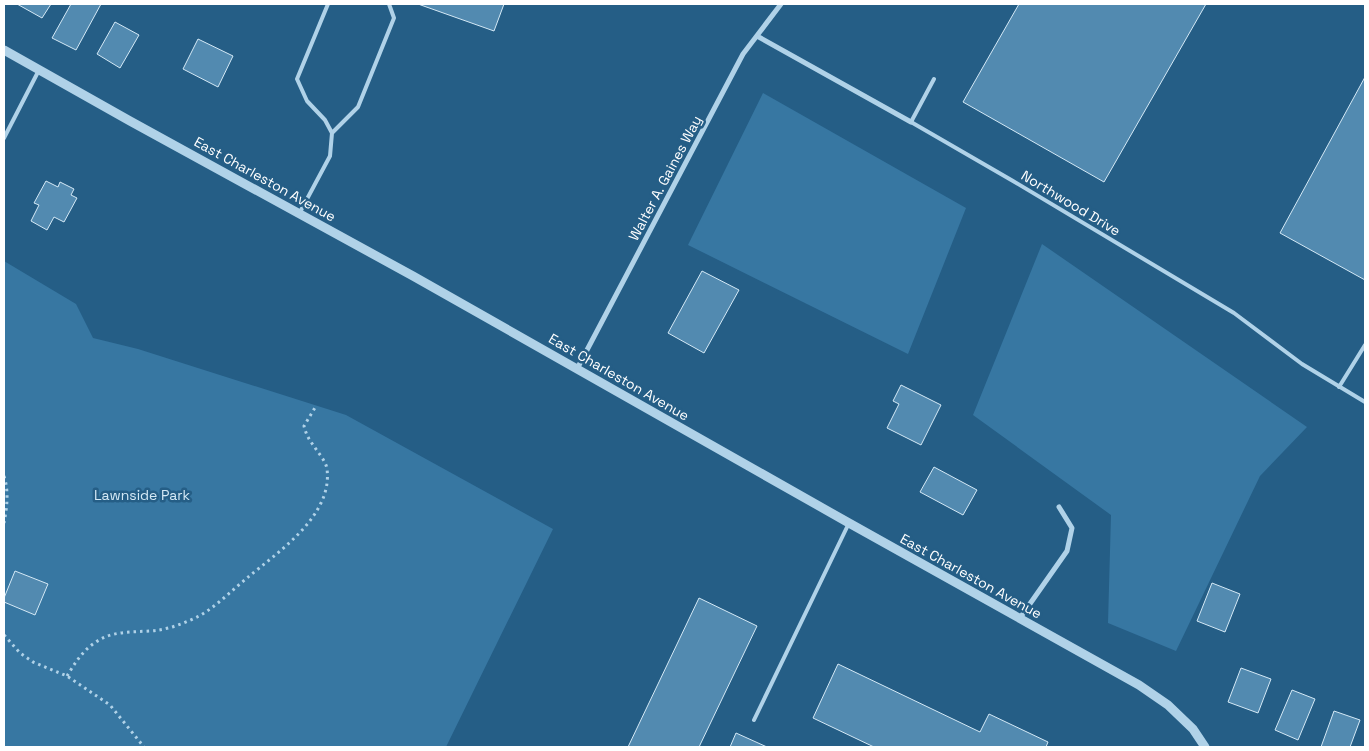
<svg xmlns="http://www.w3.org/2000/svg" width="1369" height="751" font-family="'Space Grotesk',sans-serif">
<rect width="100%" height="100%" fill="#255e86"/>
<path fill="#3777a2" d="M 763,93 L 966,208 L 908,354 L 688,245 Z
M 1042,244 L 1307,427 L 1260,476 L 1176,651 L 1108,623 L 1111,515 L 973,415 Z
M 4,261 L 76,304 L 93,338 L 138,349 L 346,415 L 553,529 L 446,747 L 4,747 Z"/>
<path fill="#528ab0" stroke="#d4e9f6" d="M 17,4 L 51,4 L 42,18 Z
M 71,4 L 101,4 L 76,50 L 52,38 Z
M 418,4 L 504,4 L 494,31 Z
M 1019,4 L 1206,4 L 1104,182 L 963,102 Z
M 115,22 L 139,35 L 120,68 L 97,54 Z
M 198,39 L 233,56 L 218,87 L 183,69 Z
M 1365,77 L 1365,280 L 1280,233 Z
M 46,181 L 58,187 L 60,182 L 74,189 L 71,195 L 77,198 L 64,222 L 54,217 L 47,230 L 31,221 L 39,205 L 34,203 Z
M 702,271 L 739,290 L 704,353 L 668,333 Z
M 901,385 L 941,405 L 921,445 L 887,428 L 899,404 L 893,401 Z
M 934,467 L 977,490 L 963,515 L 920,492 Z
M 15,571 L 48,584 L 35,615 L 4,602 L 4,598 Z
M 1212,583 L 1240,594 L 1225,632 L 1197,621 Z
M 699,598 L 757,626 L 699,747 L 628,747 Z
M 838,664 L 980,732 L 989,714 L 1048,742 L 1046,747 L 874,747 L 813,718 Z
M 1241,668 L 1271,679 L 1258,713 L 1228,702 Z
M 1292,690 L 1315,699 L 1298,740 L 1275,730 Z
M 1334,711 L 1360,720 L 1350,747 L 1321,747 Z
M 736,733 L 767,747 L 730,747 Z"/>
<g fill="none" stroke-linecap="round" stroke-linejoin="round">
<path stroke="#b0d2e8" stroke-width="3" stroke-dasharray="2.5 4" stroke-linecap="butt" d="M 4,476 C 9,492 7,507 4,523
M 4,635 L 20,653 L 33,662 L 67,676 L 110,705 L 144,747
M 67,676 C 75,663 83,650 96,642 C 114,629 139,633 159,630 C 172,628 187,622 199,616 C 217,606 231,591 247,578 C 278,552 333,516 327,469 C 326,461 318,453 314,446 C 309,440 306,434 304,426 L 316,406"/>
<path stroke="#b0d2e8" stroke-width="4" d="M 934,79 L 911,122 L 1013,181 L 1234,313 L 1302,364 L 1365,402
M 332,133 L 358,107 L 394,18 L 389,4
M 4,138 L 39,70
M 299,214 L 330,156 L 332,133 L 325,120 L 307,101 L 297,79 L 328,4
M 1339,387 L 1365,345
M 754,720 L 849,523"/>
<path stroke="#b0d2e8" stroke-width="5" d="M 757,36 L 911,122
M 577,369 L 743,54 L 781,4
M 1020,618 L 1067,551 L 1072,528 L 1059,507"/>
<path stroke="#b0d2e8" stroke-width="9" d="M 4,50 L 130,121 L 413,276 L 849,523 L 1139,685 L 1168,705 L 1193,729 L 1205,747"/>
</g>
<g text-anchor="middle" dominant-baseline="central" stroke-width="5" stroke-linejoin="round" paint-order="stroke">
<g font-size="14" fill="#fff" stroke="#255e86">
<text transform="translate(665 178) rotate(-62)">Walter A. Gaines Way</text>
<text transform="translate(265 179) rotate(29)">East Charleston Avenue</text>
<text transform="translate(1071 203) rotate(31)">Northwood Drive</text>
<text transform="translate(619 377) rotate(30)">East Charleston Avenue</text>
<text transform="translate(971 576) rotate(29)">East Charleston Avenue</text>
</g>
<g font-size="14" fill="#d4e9f6" stroke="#255e86">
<text x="142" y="495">Lawnside Park</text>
</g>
</g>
<rect width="1369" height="751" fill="none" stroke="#ffffff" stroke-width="10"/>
</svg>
